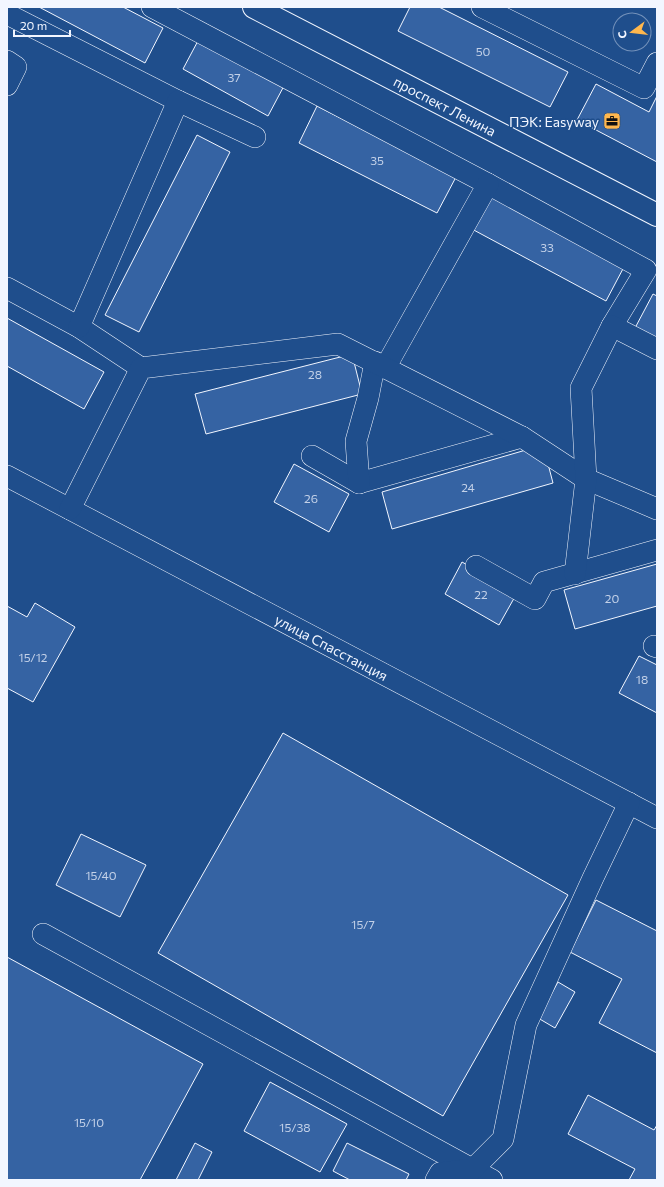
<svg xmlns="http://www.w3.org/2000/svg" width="664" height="1187" font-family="Commissioner,sans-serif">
<rect width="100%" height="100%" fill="#1f4e8c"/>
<path fill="#3563a3" stroke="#f2f6ff" d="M 39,7 L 123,7 L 163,28 L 145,63 Z
M 410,7 L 439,7 L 568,72 L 550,107 L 398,31 Z
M 200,37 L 285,84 L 268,116 L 183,69 Z
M 596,84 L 649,112 L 657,96 L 657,162 L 577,120 Z
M 317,106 L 456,177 L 437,213 L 299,143 Z
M 197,135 L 230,152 L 139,332 L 105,315 Z
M 489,192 L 625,265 L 606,301 L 470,228 Z
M 653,294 L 657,296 L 657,339 L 635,328 Z
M 7,318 L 104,372 L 84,409 L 7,366 Z
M 352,354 L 362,394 L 206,434 L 195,394 Z
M 543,445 L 553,483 L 392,529 L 382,492 Z
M 294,464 L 349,494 L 329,532 L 274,502 Z
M 462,562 L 517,593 L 499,625 L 445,594 Z
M 657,564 L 657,606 L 575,629 L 564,590 Z
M 35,603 L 75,627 L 33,702 L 7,688 L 7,606 L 27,617 Z
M 639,656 L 657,665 L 657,713 L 619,693 Z
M 283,733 L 568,895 L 443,1116 L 158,953 Z
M 81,834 L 146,865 L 120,917 L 56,885 Z
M 596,900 L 657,931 L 657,1053 L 599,1023 L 622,979 L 570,952 Z
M 7,957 L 203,1064 L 140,1180 L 7,1180 Z
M 558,982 L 575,992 L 555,1028 L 538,1018 Z
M 270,1082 L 347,1124 L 320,1172 L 244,1131 Z
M 588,1095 L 654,1130 L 657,1125 L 657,1180 L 629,1180 L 635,1169 L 568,1134 Z
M 195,1143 L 212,1152 L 198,1180 L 176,1180 Z
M 347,1143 L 409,1174 L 406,1180 L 350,1180 L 333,1171 Z"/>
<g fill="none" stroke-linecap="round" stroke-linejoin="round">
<defs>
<g id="minor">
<path d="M 152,7 L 488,184 L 646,270 L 612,326"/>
<path d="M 482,7 L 644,88 L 657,63"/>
<path d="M 7,14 L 178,101"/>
<path d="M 7,61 L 16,67 L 7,85"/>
<path d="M 7,288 L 79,327 L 141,368"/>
<path d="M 79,327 L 178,101 L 255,137"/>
<path d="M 385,368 L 488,184"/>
<path d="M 312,456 L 359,483 L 522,437"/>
<path id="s1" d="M 7,476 L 657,818"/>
<path d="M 359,483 L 356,441 L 368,398 L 375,362"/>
<path d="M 70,509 L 141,368 L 338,344 L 522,437 L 586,479 L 657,509"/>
<path d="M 476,566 L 535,599 L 544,582 L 657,550"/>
<path d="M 575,574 L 586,479 L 581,388 L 612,326 L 657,349"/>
<path d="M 654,646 L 657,647"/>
<path d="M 43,934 L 492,1180"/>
<path d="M 436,1180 L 440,1173 L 473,1169 L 503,1139 L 526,1025 L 593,878 L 629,803"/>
</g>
<g id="major">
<path id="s2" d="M 254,7 L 657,215"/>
</g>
</defs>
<use href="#minor" stroke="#f2f6ff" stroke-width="22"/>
<use href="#major" stroke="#f2f6ff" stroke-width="24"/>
<use href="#minor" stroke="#1f4e8c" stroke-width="21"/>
<use href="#major" stroke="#1f4e8c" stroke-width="22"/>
</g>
<defs>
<symbol id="office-square" viewBox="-11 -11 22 22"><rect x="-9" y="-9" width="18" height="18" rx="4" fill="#ffb74d" stroke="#1f4e8c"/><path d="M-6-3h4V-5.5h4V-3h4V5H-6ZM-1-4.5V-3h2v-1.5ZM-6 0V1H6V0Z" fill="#111"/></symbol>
</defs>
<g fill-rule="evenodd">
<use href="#office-square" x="602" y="111" width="20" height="20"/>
</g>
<g text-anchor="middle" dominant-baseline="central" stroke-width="3" stroke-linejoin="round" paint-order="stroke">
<g font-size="12" fill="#c3d1e8">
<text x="483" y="51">50</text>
<text x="234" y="77">37</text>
<text x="377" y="160">35</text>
<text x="547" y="247">33</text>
<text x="315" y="374">28</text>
<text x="468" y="487">24</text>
<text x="311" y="498">26</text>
<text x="481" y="594">22</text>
<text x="612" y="598">20</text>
<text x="33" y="657">15/12</text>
<text x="642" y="679">18</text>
<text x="101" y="875">15/40</text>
<text x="363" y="924">15/7</text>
<text x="89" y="1122">15/10</text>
<text x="295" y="1127">15/38</text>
</g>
<g font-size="14" fill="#f2f6ff" stroke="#1f4e8c">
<text stroke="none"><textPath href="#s2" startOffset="215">проспект Ленина</textPath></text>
<text stroke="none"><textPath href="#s1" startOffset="367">улица Спасстанция</textPath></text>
</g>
<g font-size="14" fill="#f2f6ff" stroke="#1f4e8c" text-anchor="end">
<text x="599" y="121">ПЭК: Easyway</text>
</g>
</g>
<rect width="664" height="1187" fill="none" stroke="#f2f6ff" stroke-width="16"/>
<g transform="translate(632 32) rotate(255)"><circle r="19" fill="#1f4e8c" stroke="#7391ba"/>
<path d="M0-3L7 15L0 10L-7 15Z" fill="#ffb74d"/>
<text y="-6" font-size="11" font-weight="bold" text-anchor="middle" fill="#f2f6ff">С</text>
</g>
<path d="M14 30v6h56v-6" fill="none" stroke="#f2f6ff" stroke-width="2"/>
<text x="20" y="30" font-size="12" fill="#f2f6ff" stroke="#1f4e8c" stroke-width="3" paint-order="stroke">20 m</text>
</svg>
